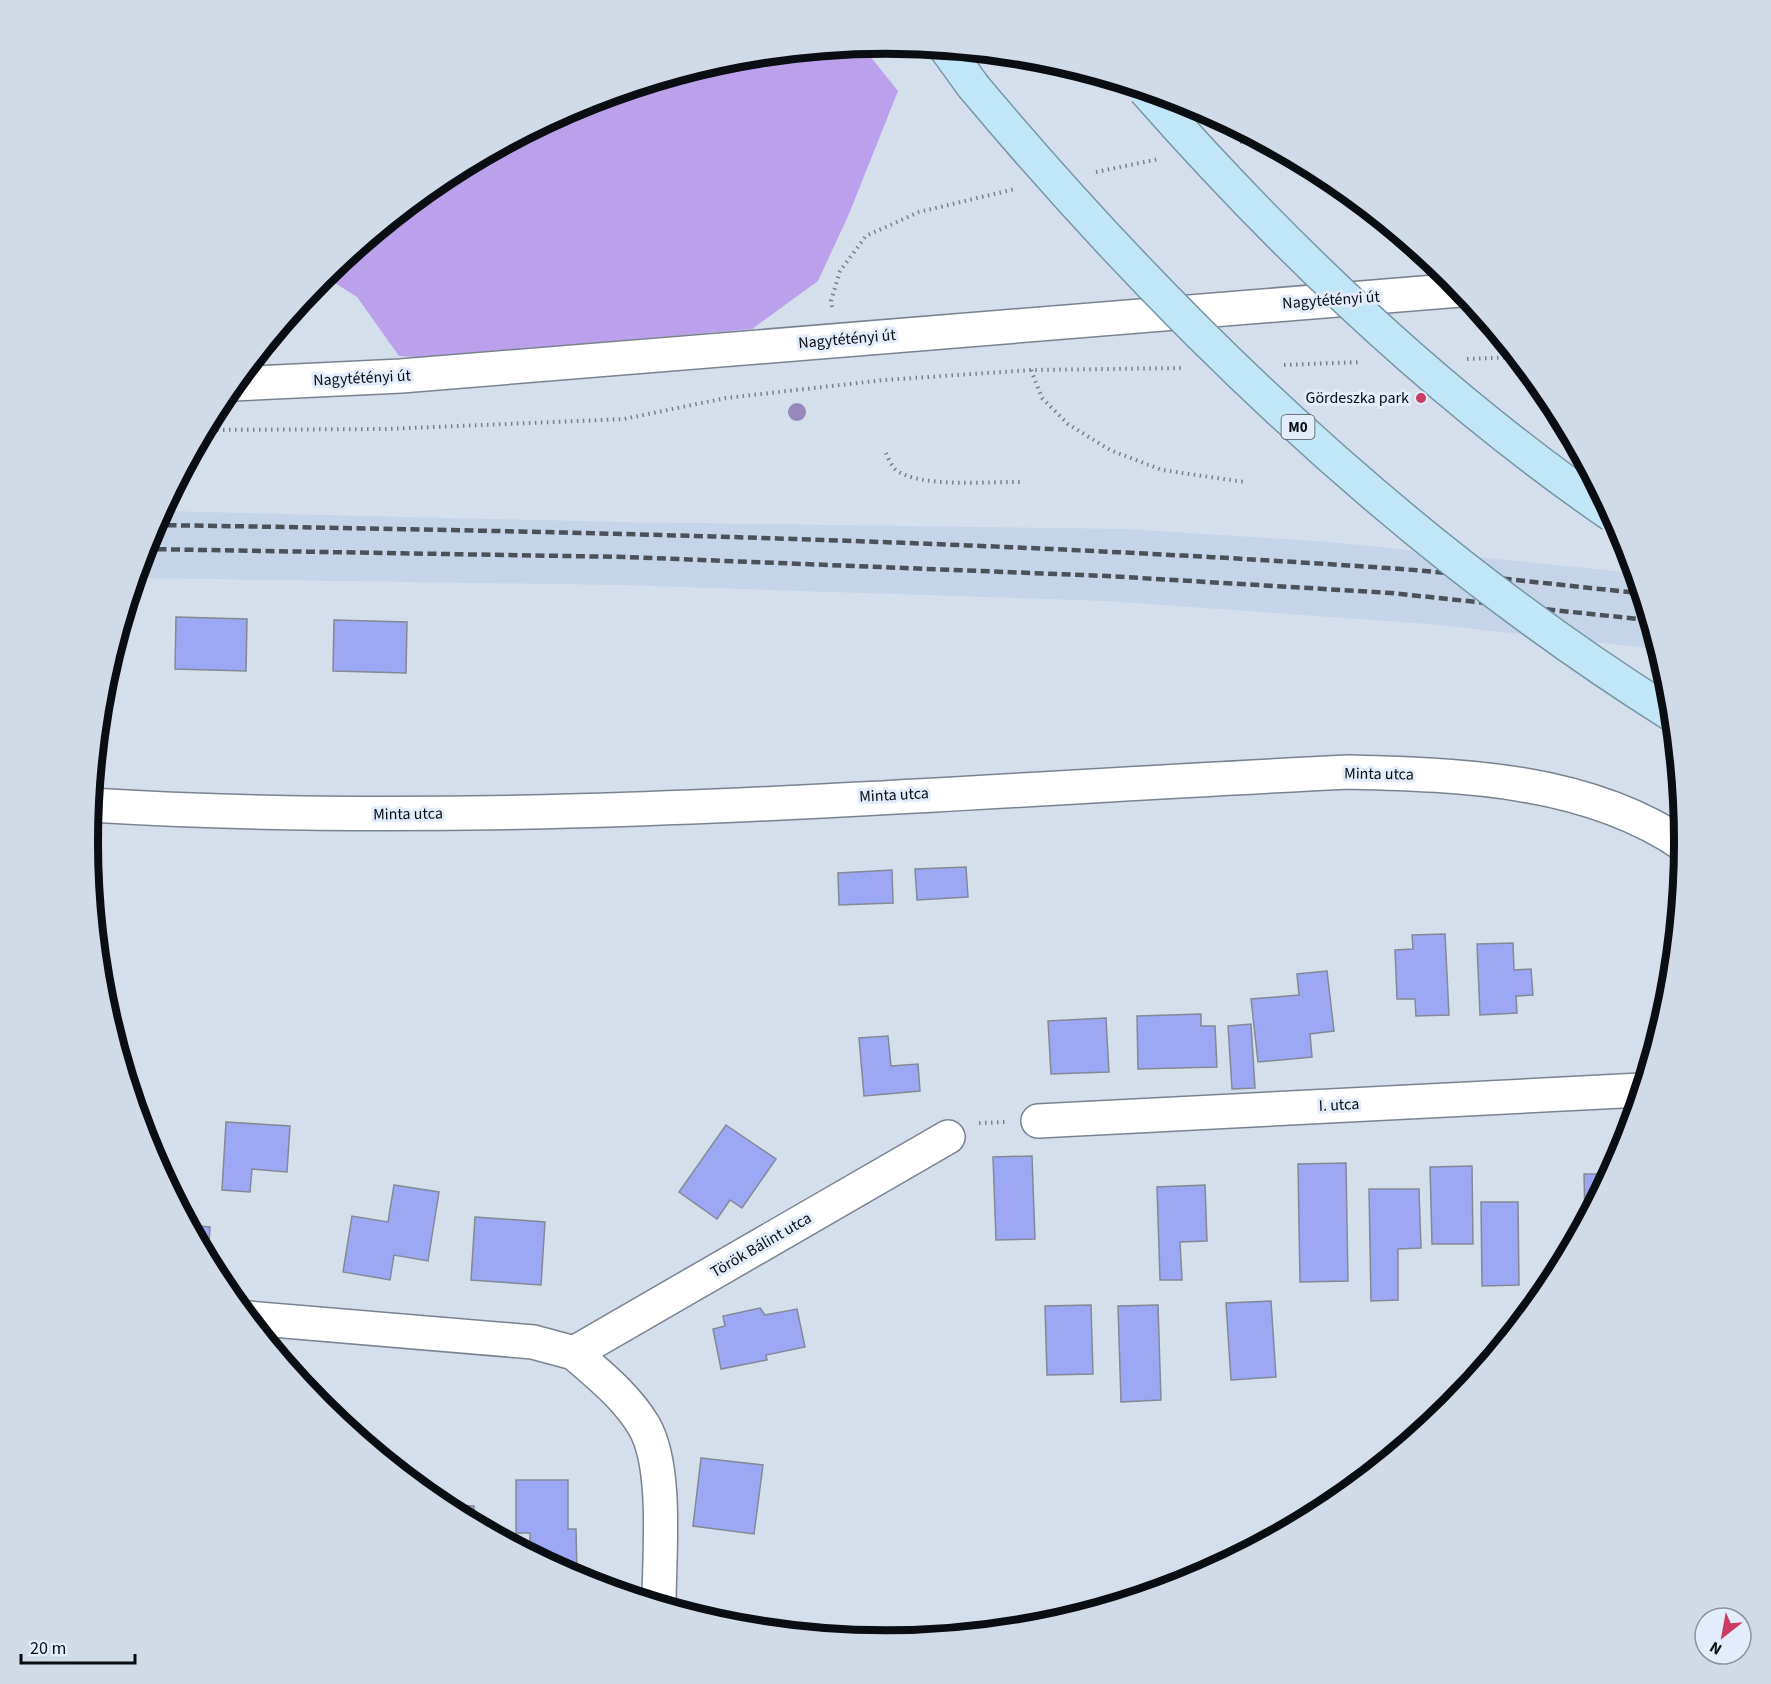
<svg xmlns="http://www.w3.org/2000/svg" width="1771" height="1684" font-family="'Source Sans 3',sans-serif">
<rect width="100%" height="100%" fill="#d5dfec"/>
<path fill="#c5d4e7" d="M 162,511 L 617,522 L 1127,529 L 1331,542 L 1634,573 L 1657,649 L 1429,624 L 1106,601 L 621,585 L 135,578 L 148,536 Z"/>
<path fill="#bba1ec" d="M 862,46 L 898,91 L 849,214 L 818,281 L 752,329 L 427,358 L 399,356 L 357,297 L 327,278 L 319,280 L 442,178 L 551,120 L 561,121 L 570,110 L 580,104 L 730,59 Z"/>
<path fill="#9ca8f3" stroke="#858896" stroke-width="1.5" d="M 176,617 L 247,619 L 246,671 L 175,669 Z
M 334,620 L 407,622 L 406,673 L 333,671 Z
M 966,867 L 968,897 L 917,900 L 915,869 Z
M 892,870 L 893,903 L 839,905 L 838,873 Z
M 1445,934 L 1449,1015 L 1416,1016 L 1415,999 L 1397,999 L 1395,950 L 1413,949 L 1412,935 Z
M 1513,943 L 1514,970 L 1531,969 L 1533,995 L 1516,996 L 1517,1013 L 1480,1015 L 1477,944 Z
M 1327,971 L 1334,1031 L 1310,1034 L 1312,1057 L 1258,1062 L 1251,999 L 1299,995 L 1297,974 Z
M 1201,1014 L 1201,1026 L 1215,1026 L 1217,1067 L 1138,1069 L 1137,1016 Z
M 1106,1018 L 1109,1072 L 1051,1074 L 1048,1021 Z
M 1251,1024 L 1255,1088 L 1232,1089 L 1228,1026 Z
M 888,1036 L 891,1066 L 918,1064 L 920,1091 L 864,1096 L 859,1038 Z
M 226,1122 L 290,1126 L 287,1172 L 252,1169 L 250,1192 L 222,1190 Z
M 726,1125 L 776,1159 L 742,1208 L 730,1200 L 717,1219 L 679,1192 Z
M 1032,1156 L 1035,1239 L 996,1240 L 993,1157 Z
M 1346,1163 L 1348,1281 L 1300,1282 L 1298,1164 Z
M 1472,1166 L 1473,1244 L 1432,1244 L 1430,1167 Z
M 1584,1174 L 1609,1174 L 1585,1219 Z
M 394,1185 L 439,1192 L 428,1261 L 394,1255 L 390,1280 L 343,1272 L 352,1216 L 388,1222 Z
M 1205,1185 L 1207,1241 L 1180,1242 L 1182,1280 L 1160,1280 L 1157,1187 Z
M 1369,1189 L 1419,1189 L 1421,1248 L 1398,1249 L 1398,1300 L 1371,1301 Z
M 1481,1202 L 1518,1202 L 1519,1285 L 1482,1286 Z
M 475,1217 L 545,1222 L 541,1285 L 471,1280 Z
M 189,1225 L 210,1227 L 208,1260 Z
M 1271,1301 L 1276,1377 L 1231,1380 L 1226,1303 Z
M 1091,1305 L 1093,1374 L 1047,1375 L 1045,1306 Z
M 1158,1305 L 1161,1400 L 1121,1402 L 1118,1306 Z
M 760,1308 L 765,1315 L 797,1309 L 805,1347 L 766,1355 L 767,1360 L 721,1369 L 713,1329 L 725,1326 L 723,1316 Z
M 701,1458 L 763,1465 L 754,1534 L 693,1526 Z
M 516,1480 L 568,1480 L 568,1529 L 576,1529 L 577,1573 L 567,1573 L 530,1553 L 530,1533 L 516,1533 Z
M 441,1505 L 474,1506 L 474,1523 L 442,1506 Z"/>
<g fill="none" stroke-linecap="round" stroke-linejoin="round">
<defs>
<path id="minor" d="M 1038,1121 L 1641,1090
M 248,1318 L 533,1342 L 574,1353 L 948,1137
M 574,1353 C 599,1375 626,1396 644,1426 C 668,1467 659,1556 659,1604"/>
<path id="tertiary" d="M 91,805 C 510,831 931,792 1350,772 C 1463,775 1587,779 1684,845"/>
<path id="secondary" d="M 233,384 L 401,376 L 1460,290"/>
<path id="trunk" d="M 947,50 L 973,86"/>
</defs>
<use href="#minor" stroke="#79838e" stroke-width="36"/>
<use href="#tertiary" stroke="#79838e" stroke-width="36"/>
<use href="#secondary" stroke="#79838e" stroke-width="36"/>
<use href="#trunk" stroke="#7696a6" stroke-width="36"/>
<path stroke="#798089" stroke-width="4" stroke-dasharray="1.5 4.5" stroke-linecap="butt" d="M 1240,142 L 1255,139
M 1096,172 L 1159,159
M 832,307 L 831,301 L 840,271 L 866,236 L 919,212 L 1015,189
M 1467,359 L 1515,357
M 1284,365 L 1361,362
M 1031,370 L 1042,398 L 1068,424 L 1110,450 L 1162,470 L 1244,482
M 205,430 L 385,429 L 624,419 L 726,398 L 884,380 L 1031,370 L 1184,368
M 886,453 C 888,458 891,465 895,469 C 918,489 992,481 1023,482
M 979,1123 L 1005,1122"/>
<use href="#minor" stroke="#fff" stroke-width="33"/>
<use href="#tertiary" stroke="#fff" stroke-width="33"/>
<use href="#secondary" stroke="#fff" stroke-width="33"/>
<use href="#trunk" stroke="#c0e6f8" stroke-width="33"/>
<path stroke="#4c5158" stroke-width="4.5" stroke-dasharray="9 4.5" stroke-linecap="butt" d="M 154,525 C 566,531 977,540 1387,568 C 1472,574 1556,585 1640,593
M 144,549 L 626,557 L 1107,576 L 1391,593 L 1648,620"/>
<defs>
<path id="trunk-bridge" d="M 973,86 C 1175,327 1404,546 1671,714
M 1145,90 C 1284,248 1438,395 1612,515"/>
</defs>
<use href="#trunk-bridge" stroke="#7696a6" stroke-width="36" stroke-linecap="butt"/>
<use href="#trunk-bridge" stroke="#c0e6f8" stroke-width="33"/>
</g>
<circle fill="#9687bd" cx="797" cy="412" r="9"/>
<circle fill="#ca3c63" stroke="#e2ecfa" stroke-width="2" cx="1421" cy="398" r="6"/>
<g text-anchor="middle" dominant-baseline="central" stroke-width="6" stroke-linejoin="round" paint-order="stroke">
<rect fill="#e2ecfa" stroke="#4b5057" stroke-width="1.5" x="1281.5" y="415" width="33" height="24" rx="4.5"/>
<g font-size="15" font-weight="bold" fill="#0a0d11">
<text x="1298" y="427">M0</text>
</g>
<g font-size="16" fill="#0a0d11" stroke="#e2ecfa">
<text transform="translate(1331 300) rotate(-4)">Nagytétényi út</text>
<text transform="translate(847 339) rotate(-5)">Nagytétényi út</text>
<text transform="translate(362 378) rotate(-3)">Nagytétényi út</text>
<text transform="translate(1379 774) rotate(1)">Minta utca</text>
<text transform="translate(894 795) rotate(-3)">Minta utca</text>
<text transform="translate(408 814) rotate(-1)">Minta utca</text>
<text transform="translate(1339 1105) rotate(-3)">I. utca</text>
<text transform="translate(761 1245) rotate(-30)">Török Bálint utca</text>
</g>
<g font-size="16" fill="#0a0d11" stroke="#e2ecfa" text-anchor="end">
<text x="1409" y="398">Gördeszka park</text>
</g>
</g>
<path d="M0 0H1771V1684H0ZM98 842a788 788 0 1 1 1576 0a788 788 0 1 1-1576 0Z" fill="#d1dae7" fill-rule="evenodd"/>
<path fill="none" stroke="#0a0d11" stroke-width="8" d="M98 842a788 788 0 1 1 1576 0a788 788 0 1 1-1576 0Z"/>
<g transform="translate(1723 1636) rotate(211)"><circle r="28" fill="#e2ecfa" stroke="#8c939d" stroke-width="1.5"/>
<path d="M0-4.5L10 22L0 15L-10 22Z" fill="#ca3c63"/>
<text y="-9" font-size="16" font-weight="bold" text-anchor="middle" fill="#0a0d11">N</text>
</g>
<path d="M21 1654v9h114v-9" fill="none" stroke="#0a0d11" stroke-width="3"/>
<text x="30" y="1654" font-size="18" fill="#0a0d11" stroke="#e2ecfa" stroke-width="4.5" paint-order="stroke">20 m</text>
</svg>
